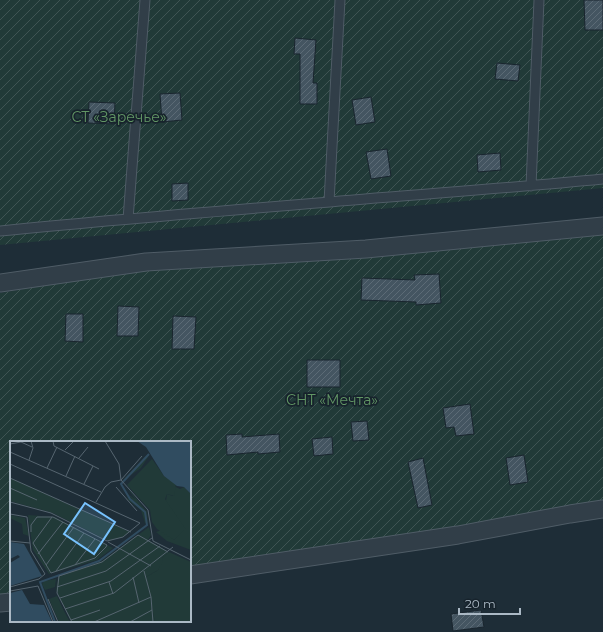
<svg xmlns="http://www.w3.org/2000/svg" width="603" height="632" font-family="Montserrat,sans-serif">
<defs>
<pattern id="garden-furrows" width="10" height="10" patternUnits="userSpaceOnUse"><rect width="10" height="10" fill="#213a38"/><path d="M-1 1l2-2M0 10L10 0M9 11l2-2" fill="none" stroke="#3f5453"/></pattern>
<pattern id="building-hatch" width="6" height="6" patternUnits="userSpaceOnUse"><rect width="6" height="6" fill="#445561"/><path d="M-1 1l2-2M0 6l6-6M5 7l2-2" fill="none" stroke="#5c6b76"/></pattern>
</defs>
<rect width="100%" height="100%" fill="#1e2d37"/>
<path fill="url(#garden-furrows)" d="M 0,0 L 603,0 L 603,188 L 0,245 Z
M 603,231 L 603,503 L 190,571 L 190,442 L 11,442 L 11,600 L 0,602 L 0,293 L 135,271 Z"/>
<path fill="url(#building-hatch)" stroke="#19252e" d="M 584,0 L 603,0 L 603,30 L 585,30 Z
M 295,38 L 316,40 L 313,83 L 317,83 L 317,104 L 300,104 L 300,54 L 294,54 Z
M 497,63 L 520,65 L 518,81 L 495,79 Z
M 180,93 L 182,120 L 162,122 L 160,94 Z
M 371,97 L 375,122 L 356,125 L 352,100 Z
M 89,102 L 115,103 L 114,124 L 88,123 Z
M 387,149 L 391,176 L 371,179 L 366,152 Z
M 500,153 L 501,170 L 478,172 L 477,155 Z
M 188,183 L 188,200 L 172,201 L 172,184 Z
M 439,274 L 441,303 L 416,305 L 416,302 L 361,300 L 362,278 L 415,280 L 414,275 Z
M 118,306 L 139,307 L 138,336 L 117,336 Z
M 66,314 L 83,314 L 83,342 L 65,341 Z
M 173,316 L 196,317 L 194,349 L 172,349 Z
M 307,360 L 340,360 L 340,387 L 307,387 Z
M 470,404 L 474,434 L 456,436 L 454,427 L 446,428 L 443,408 Z
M 367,421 L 369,440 L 353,441 L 351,422 Z
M 242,434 L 242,437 L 279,434 L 280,452 L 258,454 L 258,452 L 227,455 L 226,435 Z
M 332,437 L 333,454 L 314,456 L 312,439 Z
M 524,455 L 528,482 L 510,485 L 506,458 Z
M 423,458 L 432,505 L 418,508 L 408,462 Z
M 481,610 L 484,627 L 453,631 L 451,614 Z"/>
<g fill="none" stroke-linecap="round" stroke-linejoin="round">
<defs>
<path id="service" d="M 531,186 L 539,0
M 329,202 L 340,0
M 128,219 L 145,0
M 0,231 C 110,220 220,211 330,202 C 421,194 512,188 603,179"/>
<path id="minor" d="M 0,283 L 146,262 L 366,249 L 603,226
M 190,575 L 458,535 L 570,514 L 603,509
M 0,603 L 11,602"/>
</defs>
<use href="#service" stroke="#4f5c66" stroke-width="11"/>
<use href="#minor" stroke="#4f5c66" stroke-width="19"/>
<use href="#service" stroke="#313e48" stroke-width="9"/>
<use href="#minor" stroke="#313e48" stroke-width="17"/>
</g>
<g text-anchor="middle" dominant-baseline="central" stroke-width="3.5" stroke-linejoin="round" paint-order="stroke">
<g font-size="14" fill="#629665" stroke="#17232c">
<text x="119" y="117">СТ «Заречье»</text>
<text x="332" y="400">СНТ «Мечта»</text>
</g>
</g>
<g transform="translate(10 441)">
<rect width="181" height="181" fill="#1e2d37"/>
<path d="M 46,138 L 45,146 L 35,149 L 32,143 L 34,140 Z" fill="#213a38"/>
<path d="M 136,15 L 138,16 L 131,27 L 113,39 ZM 116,45 L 137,71 L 138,83 L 135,82 L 131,69 L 118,59 L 117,56 L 123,60 L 118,53 L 125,58 ZM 164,45 L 170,48 L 174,46 L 181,53 L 181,109 L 157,100 L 146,91 L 152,89 L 164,99 L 175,88 L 156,60 L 157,53 L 163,55 ZM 0,74 L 15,77 L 19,95 L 13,93 L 12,83 L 0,77 ZM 159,111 L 181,121 L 181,181 L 145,181 L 136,136 L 148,129 L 152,117 Z" fill="#213a38"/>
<path d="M 142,18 L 154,35 L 166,43 L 164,55 L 157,53 L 155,58 L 176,88 L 164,99 L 147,88 L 142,81 L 140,69 L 117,44 Z" fill="#213a38"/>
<path d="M 0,37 L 120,91 L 113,96 L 99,100 L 43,72 L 0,60 ZM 18,74 L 45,76 L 103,107 L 87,119 L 39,133 L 23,109 ZM 139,86 L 141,94 L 138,99 L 159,111 L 152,117 L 153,121 L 148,129 L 136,136 L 145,181 L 61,181 L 46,149 L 48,136 L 92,120 ZM 47,155 L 53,168 L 60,181 L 49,181 L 39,158 Z" fill="#213a38"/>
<path d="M 127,0 L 181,0 L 181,53 L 174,46 L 167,45 L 154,35 L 136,6 ZM 0,101 L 14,103 L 32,135 L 0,145 L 0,122 L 10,116 L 8,114 L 0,118 ZM 12,149 L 20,163 L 34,164 L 42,181 L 0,181 L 0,152 Z" fill="#304c60"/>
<path fill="none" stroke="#304c60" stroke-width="2" d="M 45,181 L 30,141 L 89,120 L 137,84 L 135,71 L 120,58 L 111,43 L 139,13"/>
<path fill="none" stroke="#566570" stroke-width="1" d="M 43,0 L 44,5 L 89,28M 95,0 L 109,23 L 111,39 L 138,69 L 143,100 L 181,119M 0,3 L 11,1 L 22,6M 55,9 L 64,0M 0,11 L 91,51M 69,17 L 78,6M 19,19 L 23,7 L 21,0M 0,23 L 130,82 L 113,96 L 97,100 L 41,72 L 0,61M 37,27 L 47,6M 56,35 L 65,15M 0,37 L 121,91M 74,43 L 83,25M 106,46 L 127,70M 0,47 L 27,59M 86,61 L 95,46 L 101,41 L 111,39 L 132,15M 0,73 L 17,76 L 21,110 L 35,133 L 29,138 L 0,146M 21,91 L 21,84 L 27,76 L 43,76 L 97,104 L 96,106 L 85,117 L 41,132 L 23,102 L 42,76M 0,100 L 20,102M 98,101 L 141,125M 28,113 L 53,81M 36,124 L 64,86M 65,124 L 85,98M 46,130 L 74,92M 123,136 L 129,162M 99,141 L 103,153M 47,146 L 96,130 L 142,97M 0,150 L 28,145 L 43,181M 50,157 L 101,140 L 150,105M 38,158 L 48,181M 55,168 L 104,152 L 163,106M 142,169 L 143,181M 61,179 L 90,169M 62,181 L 47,152 L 49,135 L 92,121 L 128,94 L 158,111M 84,181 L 141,156 L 134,130M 120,181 L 142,169 L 141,156"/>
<path fill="#77c2fe" fill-opacity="0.15" stroke="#77c2fe" stroke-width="2" d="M 75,62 L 105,81 L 84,113 L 54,93 Z"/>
<rect width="181" height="181" fill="none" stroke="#abb9c5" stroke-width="2"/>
</g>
<path d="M459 608v6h61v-6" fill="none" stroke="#abb9c5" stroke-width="2"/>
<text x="465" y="608" font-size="12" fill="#abb9c5" stroke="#17232c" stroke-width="3" paint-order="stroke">20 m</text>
</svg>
